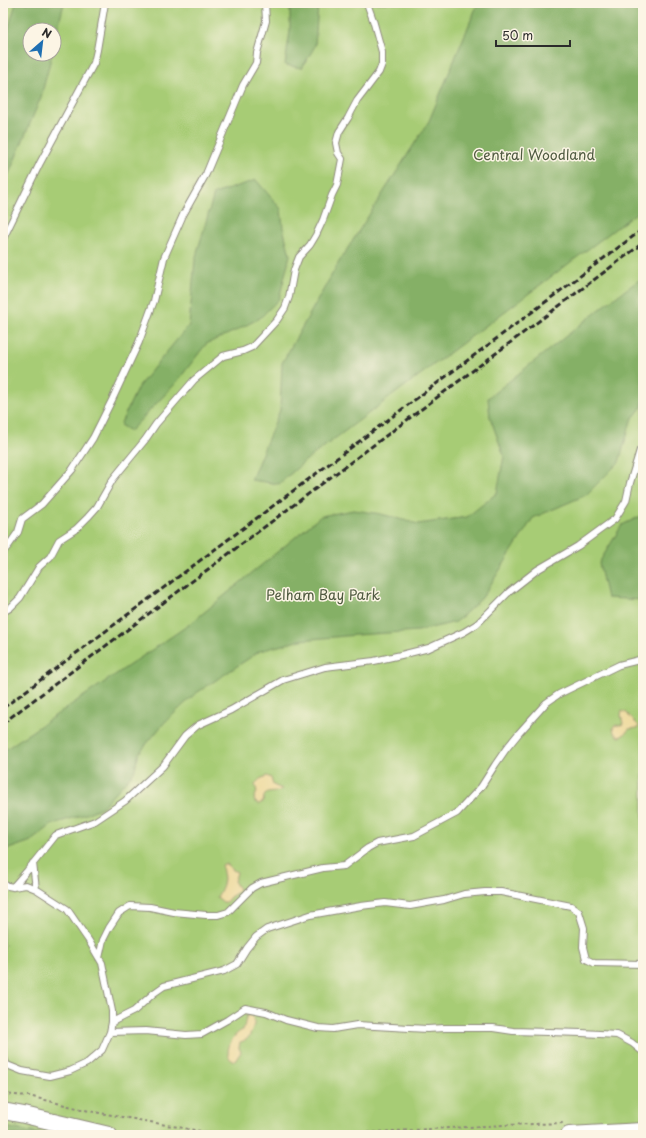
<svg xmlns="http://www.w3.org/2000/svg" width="646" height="1138" font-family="'Playpen Sans',sans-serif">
<rect width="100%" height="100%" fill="#fcf5e5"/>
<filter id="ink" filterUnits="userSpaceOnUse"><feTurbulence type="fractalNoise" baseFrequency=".025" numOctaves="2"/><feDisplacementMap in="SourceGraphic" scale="8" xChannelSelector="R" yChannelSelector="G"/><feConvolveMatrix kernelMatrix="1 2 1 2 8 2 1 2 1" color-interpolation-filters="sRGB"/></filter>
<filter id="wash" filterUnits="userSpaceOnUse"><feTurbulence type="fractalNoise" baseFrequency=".012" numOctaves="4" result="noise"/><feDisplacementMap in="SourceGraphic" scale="16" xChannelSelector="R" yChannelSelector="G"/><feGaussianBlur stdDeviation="0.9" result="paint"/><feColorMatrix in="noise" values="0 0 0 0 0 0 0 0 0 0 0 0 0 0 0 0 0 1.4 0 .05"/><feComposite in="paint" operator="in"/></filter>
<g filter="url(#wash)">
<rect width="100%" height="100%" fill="#f1e8cd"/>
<path fill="#a7cc75" stroke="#697c50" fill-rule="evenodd" d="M 3,3 L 643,3 L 643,1135 L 3,1135 ZM 30,30 L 54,30 L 54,54 L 30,54 Z"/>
<path fill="#85b066" stroke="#586e48" d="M 16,3 L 64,3 L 54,44 L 54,30 L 30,30 L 30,54 L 52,54 L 41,97 L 3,188 L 3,42 L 5,40 Z
M 290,3 L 319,3 L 318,5 L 315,46 L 302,68 L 285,65 L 290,31 Z
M 478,3 L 643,3 L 643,208 L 305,461 L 279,484 L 251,480 L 280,410 L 282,363 L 339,262 L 429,121 Z
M 256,180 L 281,209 L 283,228 L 290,255 L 279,299 L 260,318 L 235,331 L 206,344 L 176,383 L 130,431 L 120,425 L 138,387 L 189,325 L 195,260 L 214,194 Z
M 643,277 L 643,405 L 631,421 L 619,462 L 586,495 L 533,518 L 482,598 L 456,622 L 418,631 L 356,635 L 301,640 L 260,651 L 195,694 L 164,723 L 139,753 L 134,772 L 102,807 L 86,814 L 53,824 L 31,841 L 6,850 L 3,850 L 3,751 L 190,624 L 321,516 L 354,510 L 381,514 L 418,524 L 467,517 L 497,493 L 504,456 L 490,417 L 488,398 L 609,302 Z
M 643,515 L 643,600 L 607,598 L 599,563 L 622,525 Z
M 3,1127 L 5,1127 L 47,1135 L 3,1135 Z"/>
<path fill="#eeda9e" stroke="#8c8264" d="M 622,711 L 627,713 L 629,716 L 639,726 L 638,728 L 629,729 L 625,734 L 620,737 C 615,735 613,732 613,727 C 616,724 620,726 623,724 L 621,715 Z
M 267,776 L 271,778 L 273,785 L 282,789 C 276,794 267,791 265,795 C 263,797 264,800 263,802 L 259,804 L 255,802 L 254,799 L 257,792 L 255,784 L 260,779 Z
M 223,864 L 226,864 L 233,870 L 237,872 L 236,876 L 234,881 L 239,889 L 238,892 L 230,897 L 226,902 L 223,902 L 217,897 C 221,890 226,881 223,873 C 223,870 222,868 221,866 Z
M 247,1015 C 259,1014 253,1031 249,1037 C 247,1040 243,1041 240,1042 L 239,1048 L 241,1052 L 235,1061 L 231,1060 C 223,1052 233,1033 243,1030 C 245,1025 245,1020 247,1015 Z"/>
</g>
<g filter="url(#ink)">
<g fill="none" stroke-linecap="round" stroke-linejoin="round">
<defs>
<path id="service" d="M 3,239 L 40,163 L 94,63 L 97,50 L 105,3
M 3,552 L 9,545 L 18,532 L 22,519 L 42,504 L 72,470 L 93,438 L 112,400 L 139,342 L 154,301 L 164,258 L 183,215 L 206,174 L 243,85 L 256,63 L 257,53 L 266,21 L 265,3
M 3,612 L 10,608 L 20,598 L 39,567 L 50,557 L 59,540 L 76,529 L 88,517 L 97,507 L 113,479 L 145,440 L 156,424 L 194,380 L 223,356 L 243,351 L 252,347 L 277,320 L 285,308 L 289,297 L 294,270 L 299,257 L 310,245 L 316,235 L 323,220 L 332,195 L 337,185 L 342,159 L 338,153 L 336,143 L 339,132 L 348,118 L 357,101 L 379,72 L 382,64 L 382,52 L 373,20 L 368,6 L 368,3
M 33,863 L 36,889
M 3,885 L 13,887 L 26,885 L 36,889 L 67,909 L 89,941 L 102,963 L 112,1011 L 112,1022 L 110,1032 L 102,1050 L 87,1063 L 70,1071 L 50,1076 L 22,1071 L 7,1065 L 3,1056
M 13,887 L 27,871 L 56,835 L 95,821 L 125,801 L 163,766 L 185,736 L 198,725 L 231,710 L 283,680 L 325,667 L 374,661 L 401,655 L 429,648 L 464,632 L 477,624 L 509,592 L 537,570 L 578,546 L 615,519 L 626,501 L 630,483 L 640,450 L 643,447
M 99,958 L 103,940 L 109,928 L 119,913 L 130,906 L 150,907 L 174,912 L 206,915 L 218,915 L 228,912 L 252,888 L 261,883 L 323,868 L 344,866 L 368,848 L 377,843 L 414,836 L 457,813 L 481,787 L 495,765 L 506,749 L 519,733 L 546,703 L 559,694 L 619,665 L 643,659
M 112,1022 L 134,1011 L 154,993 L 164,986 L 224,971 L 237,964 L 247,948 L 256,937 L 267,929 L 310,915 L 361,906 L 385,903 L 410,906 L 444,900 L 464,894 L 485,892 L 501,892 L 571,906 L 579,912 L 584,928 L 583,947 L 586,959 L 594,963 L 643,964
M 110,1032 L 146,1031 L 186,1035 L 202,1034 L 227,1020 L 245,1008 L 266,1012 L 286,1020 L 318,1028 L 333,1029 L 357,1025 L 427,1029 L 445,1028 L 493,1028 L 513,1031 L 582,1033 L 617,1035 L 632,1043 L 643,1052"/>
<path id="secondary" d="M 3,1111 L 24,1115 L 109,1135
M 569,1135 L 643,1131"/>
</defs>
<use href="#service" stroke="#8e8a7c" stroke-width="8"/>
<use href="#secondary" stroke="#8e8a7c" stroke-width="18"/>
<path stroke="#8e8a7c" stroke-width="2" stroke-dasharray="3 3" stroke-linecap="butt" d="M 3,946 L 9,944
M 3,1094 L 29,1096 L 89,1111 L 211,1133 L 232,1135
M 320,1135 L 505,1125 L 564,1123"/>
<use href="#service" stroke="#fff" stroke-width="6"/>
<use href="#secondary" stroke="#fff" stroke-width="16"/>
<path stroke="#2b2b2b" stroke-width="3" stroke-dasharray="6 3" stroke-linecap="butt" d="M 3,708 L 643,229
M 3,723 L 643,243"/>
</g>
</g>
<g text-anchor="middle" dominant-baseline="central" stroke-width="3" stroke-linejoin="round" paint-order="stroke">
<g font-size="14" fill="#505b41" stroke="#fcf5e5">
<text x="534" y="154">Central Woodland</text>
<text x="323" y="594">Pelham Bay Park</text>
</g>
</g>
<rect width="646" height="1138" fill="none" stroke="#fcf5e5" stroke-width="16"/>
<g transform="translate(42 42) rotate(28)"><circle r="19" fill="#fcf5e5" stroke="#a8a49b"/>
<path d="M0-3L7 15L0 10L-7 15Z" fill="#1f6fb2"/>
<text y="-6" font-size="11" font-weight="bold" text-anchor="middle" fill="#2b2b2b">N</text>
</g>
<path d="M496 40v6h74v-6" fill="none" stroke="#2b2b2b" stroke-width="2"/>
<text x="502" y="40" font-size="12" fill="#2b2b2b" stroke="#fcf5e5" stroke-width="3" paint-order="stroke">50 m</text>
</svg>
